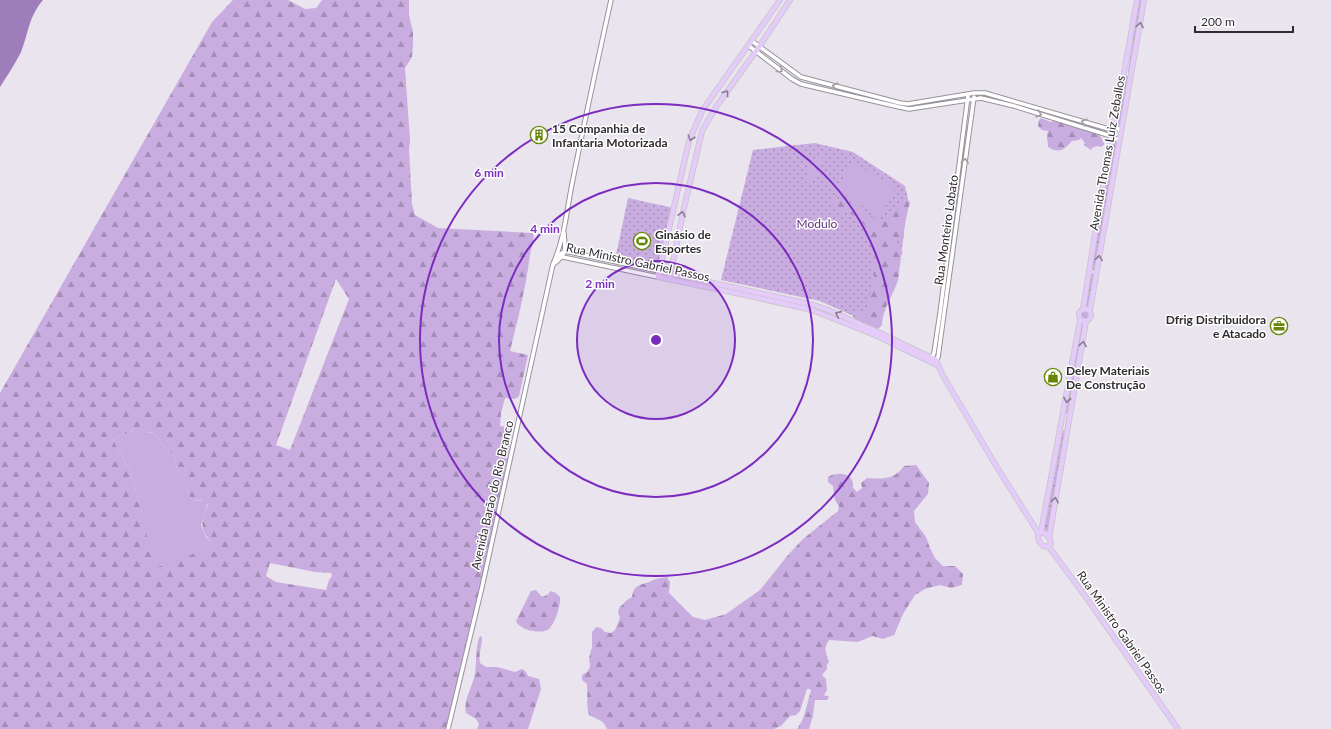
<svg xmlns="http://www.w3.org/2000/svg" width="1331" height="729" font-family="Lato,sans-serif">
<defs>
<pattern id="grass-dots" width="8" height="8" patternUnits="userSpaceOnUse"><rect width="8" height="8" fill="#c9ade0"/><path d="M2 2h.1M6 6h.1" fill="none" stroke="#a48db6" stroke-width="1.8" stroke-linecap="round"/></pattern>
<pattern id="forest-firs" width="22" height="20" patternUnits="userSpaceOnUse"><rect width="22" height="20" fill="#c9ade0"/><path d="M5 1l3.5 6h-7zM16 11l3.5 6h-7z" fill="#a48db6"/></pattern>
</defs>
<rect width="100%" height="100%" fill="#eae4ef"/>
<path fill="url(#grass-dots)" d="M 1139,0 L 1142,0 L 1130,72 L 1128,72 Z
M 1126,76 L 1129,76 L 1120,125 L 1117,125 Z
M 1114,141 L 1117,142 L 1094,270 L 1092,270 L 1094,256 Z
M 815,143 L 853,152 L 905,186 L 908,199 L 900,265 L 878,327 L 820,301 L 721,280 L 753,150 Z
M 628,198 L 674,208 L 658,269 L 615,260 Z
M 1091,273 L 1094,274 L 1088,307 L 1085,306 Z
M1080 315a5 5 0 1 1 10 0a5 5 0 1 1-10 0Z
M 1082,323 L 1084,324 L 1066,427 L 1065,426 L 1067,414 L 1066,412 Z
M 1063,430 L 1066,431 L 1047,534 L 1044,531 Z"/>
<path fill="url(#forest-firs)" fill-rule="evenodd" d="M 233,0 L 288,0 L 305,9 L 316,8 L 322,0 L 409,0 L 409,15 L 413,32 L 413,44 L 412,57 L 405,68 L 410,141 L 409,150 L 412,204 L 415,215 L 438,228 L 533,233 C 535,240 531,248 530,255 C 526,287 518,319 510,351 L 528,355 L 519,396 L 515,399 L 505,398 L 501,413 L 500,426 L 513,428 L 497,513 L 447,729 L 0,729 L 0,393 L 212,22 ZM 336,279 L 349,299 L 290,450 L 276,445 ZM 135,430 L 154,433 L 161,443 L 174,457 L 177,468 L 184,467 L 186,477 L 184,485 L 192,500 L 201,500 L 208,505 C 199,522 201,530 212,544 L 142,513 L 130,472 L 113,439 ZM 270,563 L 315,572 L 331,573 L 332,576 L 329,580 L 326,590 L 276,582 L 266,576 Z
M 1041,118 L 1051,122 L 1057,119 L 1079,128 L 1082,130 L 1083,129 L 1095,132 L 1101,137 L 1104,144 L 1101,147 L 1098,146 L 1094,147 L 1093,147 L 1091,150 L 1084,145 L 1085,143 L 1081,138 L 1079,140 L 1072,141 C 1064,150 1059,154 1048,147 C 1048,141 1046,137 1048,131 L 1042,130 L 1038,126 L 1039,120 Z
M 836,198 C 852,201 867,213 880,222 L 886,218 L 892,217 L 894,212 L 899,209 L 903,200 L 907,199 L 910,202 C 908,210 906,219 904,227 C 903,230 904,233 904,237 L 899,241 L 896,241 C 896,247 898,250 903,252 C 897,263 901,269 898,280 C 894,294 882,310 882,325 L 878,329 L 856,321 L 853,317 L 855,314 L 866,310 L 874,278 L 873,267 L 875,256 L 874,250 L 865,225 L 853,215 L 846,212 L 837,211 L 833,208 L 833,202 Z
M 916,465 L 929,483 L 928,494 L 914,511 L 915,522 L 926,537 L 930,548 L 935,558 L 943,566 L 955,566 L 963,574 L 962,585 L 951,588 L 940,585 L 925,589 L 915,595 L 903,614 L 894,635 L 883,639 L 872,636 L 858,642 L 829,640 C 823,649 826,653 829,662 L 827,664 L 827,669 L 822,675 L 826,679 L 827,690 L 824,695 L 829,697 L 827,700 L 815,700 L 813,716 L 809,729 L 797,729 C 806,717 806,705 811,691 L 810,689 L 807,689 L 800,711 L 796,715 L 790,716 L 781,726 L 774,729 L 607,729 L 603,722 L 589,715 C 586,706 588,694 587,684 L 582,680 L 582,675 L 587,672 L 590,667 L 589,658 L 592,647 L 592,632 L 596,627 L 601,628 L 605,632 L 611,633 L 615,630 L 620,618 L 618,613 L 619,608 L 627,600 L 632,597 C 634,585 638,586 649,582 C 655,579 660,578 667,577 L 670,582 L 669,593 L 693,617 L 705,620 L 726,614 L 760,590 L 788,555 L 803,539 L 838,511 L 839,506 C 833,499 834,494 833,486 L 828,482 L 828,477 C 838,471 855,473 853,488 L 857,492 L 862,488 L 861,483 L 867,478 C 883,479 894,480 904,466 Z
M 536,590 L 542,597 L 547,595 L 551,591 L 556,593 L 560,597 C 561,605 555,623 549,629 C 541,635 519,630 516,621 L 531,591 Z
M 480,636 L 482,638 C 482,647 478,654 480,663 L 486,667 L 497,667 L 515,672 L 522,669 L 526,672 L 528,676 L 539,679 L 541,689 L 528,729 L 477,729 L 479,724 L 476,719 L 466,713 C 463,699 473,687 475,673 C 477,664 475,645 480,636 Z"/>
<path fill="#c9ade0" d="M 816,155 L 823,158 L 818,169 L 811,166 Z
M 852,162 L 896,187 L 880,216 L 836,191 Z
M 810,167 L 817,170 L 811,184 L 804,181 Z
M 141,425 L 146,432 L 154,433 L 161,443 L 174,457 L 177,468 L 184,467 L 186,477 L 189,480 L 184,485 L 192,500 L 208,501 L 201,525 L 206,537 L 212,544 L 183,559 L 154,568 L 142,513 L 130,472 L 113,439 L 135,430 Z"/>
<path fill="#9f7cba" d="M 0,0 L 43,0 C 28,18 29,32 21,52 C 15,64 7,76 0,87 Z"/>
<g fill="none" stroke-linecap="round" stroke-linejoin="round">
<defs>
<path id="minor" d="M 752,41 L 801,77 L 900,103 L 908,104 L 974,93 L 985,93 L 1112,130 L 1117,128 L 1121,131
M 749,46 L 792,79 L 801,84 L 899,107 L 909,109 L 981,98 L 1014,106 L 1111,136 L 1115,139 L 1120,139
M 557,256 L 565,251 L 659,271
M 558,256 L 658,277
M 554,264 C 568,252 565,251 564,233
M 931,359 L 934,353 L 940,313 L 968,96
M 935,362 L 938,357 L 974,97
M 448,729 L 482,587 L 553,264 C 565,238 567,207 573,179 C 585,119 598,59 611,0"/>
<path id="major" d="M 780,0 L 702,111 L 689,141 L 658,277 L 736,293 L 812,310 L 875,335 L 937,365
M 659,271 L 814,305 L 828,310 L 878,332 L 936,360 L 942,374 L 995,464 L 1039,534
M 670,276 L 684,208 L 702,131 L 716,107 L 759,47 L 790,0
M1079 315a6 6 0 1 1 12 0a6 6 0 1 1-12 0Z
M 1083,309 L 1112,130 L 1124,73 L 1137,0
M 1090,310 L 1144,0
M 1041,532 L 1080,320
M 1049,538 L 1086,321
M 1049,547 L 1051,544 C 1050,538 1047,533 1041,532 L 1038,535 L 1039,541 L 1043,546 L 1049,547 L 1088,600 L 1178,729"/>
</defs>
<use href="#minor" stroke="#97929c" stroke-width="5.5"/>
<use href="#major" stroke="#c5c4c5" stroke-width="6"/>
<use href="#minor" stroke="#fff" stroke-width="3.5"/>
<use href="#major" stroke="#e5cbf9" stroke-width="4.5"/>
</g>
<defs><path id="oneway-chevron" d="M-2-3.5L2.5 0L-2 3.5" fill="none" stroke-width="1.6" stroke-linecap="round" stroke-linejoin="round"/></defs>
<g stroke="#8a7c94">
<use href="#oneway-chevron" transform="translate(1140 25) rotate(-80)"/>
<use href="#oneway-chevron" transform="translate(726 93) rotate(-54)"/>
<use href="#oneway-chevron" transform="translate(691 138) rotate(109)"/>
<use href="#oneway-chevron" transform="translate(682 214) rotate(-78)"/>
<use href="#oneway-chevron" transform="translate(1099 258) rotate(-80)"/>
<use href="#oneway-chevron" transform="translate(838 314) rotate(-156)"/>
<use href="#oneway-chevron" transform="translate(1083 344) rotate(-81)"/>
<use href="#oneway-chevron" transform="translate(1067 400) rotate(100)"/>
<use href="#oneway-chevron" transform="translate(1055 500) rotate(-80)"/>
</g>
<g stroke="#a1a0a2">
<use href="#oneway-chevron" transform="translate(780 70) rotate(38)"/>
<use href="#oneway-chevron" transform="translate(835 86) rotate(-166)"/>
<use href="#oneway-chevron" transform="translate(1039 114) rotate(17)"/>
<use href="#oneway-chevron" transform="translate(1084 122) rotate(-164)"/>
<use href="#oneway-chevron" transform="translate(965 161) rotate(-83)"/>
</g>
<circle cx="656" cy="340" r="79" fill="#7b2cbf" fill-opacity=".12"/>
<g fill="none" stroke="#7b2cbf" stroke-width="2">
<circle cx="656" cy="340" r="79"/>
<circle cx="656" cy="340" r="157"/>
<circle cx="656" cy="340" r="236"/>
</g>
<defs>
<symbol id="building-ring" viewBox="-11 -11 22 22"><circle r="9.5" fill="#fff" stroke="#668705" stroke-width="1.5"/><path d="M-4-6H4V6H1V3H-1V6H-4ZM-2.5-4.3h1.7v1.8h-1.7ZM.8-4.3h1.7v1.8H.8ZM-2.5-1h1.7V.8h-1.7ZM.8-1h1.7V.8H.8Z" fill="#668705"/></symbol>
<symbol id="stadium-ring" viewBox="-11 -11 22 22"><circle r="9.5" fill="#fff" stroke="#668705" stroke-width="1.5"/><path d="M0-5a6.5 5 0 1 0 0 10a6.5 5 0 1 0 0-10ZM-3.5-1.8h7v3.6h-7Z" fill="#668705"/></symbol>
<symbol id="office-ring" viewBox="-11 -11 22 22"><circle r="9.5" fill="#fff" stroke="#668705" stroke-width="1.5"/><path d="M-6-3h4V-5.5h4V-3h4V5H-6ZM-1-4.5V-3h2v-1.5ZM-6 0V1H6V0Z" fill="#668705"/></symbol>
<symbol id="shop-ring" viewBox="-11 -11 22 22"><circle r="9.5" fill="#fff" stroke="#668705" stroke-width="1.5"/><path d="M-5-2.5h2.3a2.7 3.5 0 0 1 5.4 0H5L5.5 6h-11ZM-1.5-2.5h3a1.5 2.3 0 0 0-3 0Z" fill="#668705"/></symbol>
</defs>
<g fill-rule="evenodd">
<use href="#building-ring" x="529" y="125" width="20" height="20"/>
<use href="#stadium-ring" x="632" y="231" width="20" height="20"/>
<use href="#office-ring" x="1269" y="316" width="20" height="20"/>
<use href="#shop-ring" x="1043" y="367" width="20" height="20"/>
</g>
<g text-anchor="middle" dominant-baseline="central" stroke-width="3" stroke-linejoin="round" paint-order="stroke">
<g font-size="12" font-weight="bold" fill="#2f2c30" stroke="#fff" text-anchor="start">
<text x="552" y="128">15 Companhia de<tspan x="552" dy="14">Infantaria Motorizada</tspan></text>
<text x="655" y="234">Ginásio de<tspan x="655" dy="14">Esportes</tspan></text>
<text x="1266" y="319" text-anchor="end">Dfrig Distribuidora<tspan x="1266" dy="14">e Atacado</tspan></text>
<text x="1066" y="370">Deley Materiais<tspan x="1066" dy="14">De Construção</tspan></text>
</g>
<g font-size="12" fill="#2f2c30" stroke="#fff">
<text transform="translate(1107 153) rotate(-80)">Avenida Thomas Luiz Zeballos</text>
<text transform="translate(946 230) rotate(-82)">Rua Monteiro Lobato</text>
<text transform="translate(638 262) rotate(12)">Rua Ministro Gabriel Passos</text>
<text transform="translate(492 495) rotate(-77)">Avenida Barão do Rio Branco</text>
<text transform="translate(1122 632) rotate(55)">Rua Ministro Gabriel Passos</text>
</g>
<g font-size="12" fill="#5e317d" stroke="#fff">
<text x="817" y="223">Modulo</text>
</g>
</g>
<circle cx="656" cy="340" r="6" fill="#7b2cbf" stroke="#fff" stroke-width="2"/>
<g font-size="12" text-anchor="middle" font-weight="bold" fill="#7b2cbf" stroke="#fff" stroke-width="3" stroke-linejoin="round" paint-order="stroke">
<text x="489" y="177">6 min</text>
<text x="545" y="233">4 min</text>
<text x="600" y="288">2 min</text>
</g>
<path d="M1195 26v6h98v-6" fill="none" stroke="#2f2c30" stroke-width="2"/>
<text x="1201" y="26" font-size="12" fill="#2f2c30" stroke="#ffffff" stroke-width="3" paint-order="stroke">200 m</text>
</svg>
